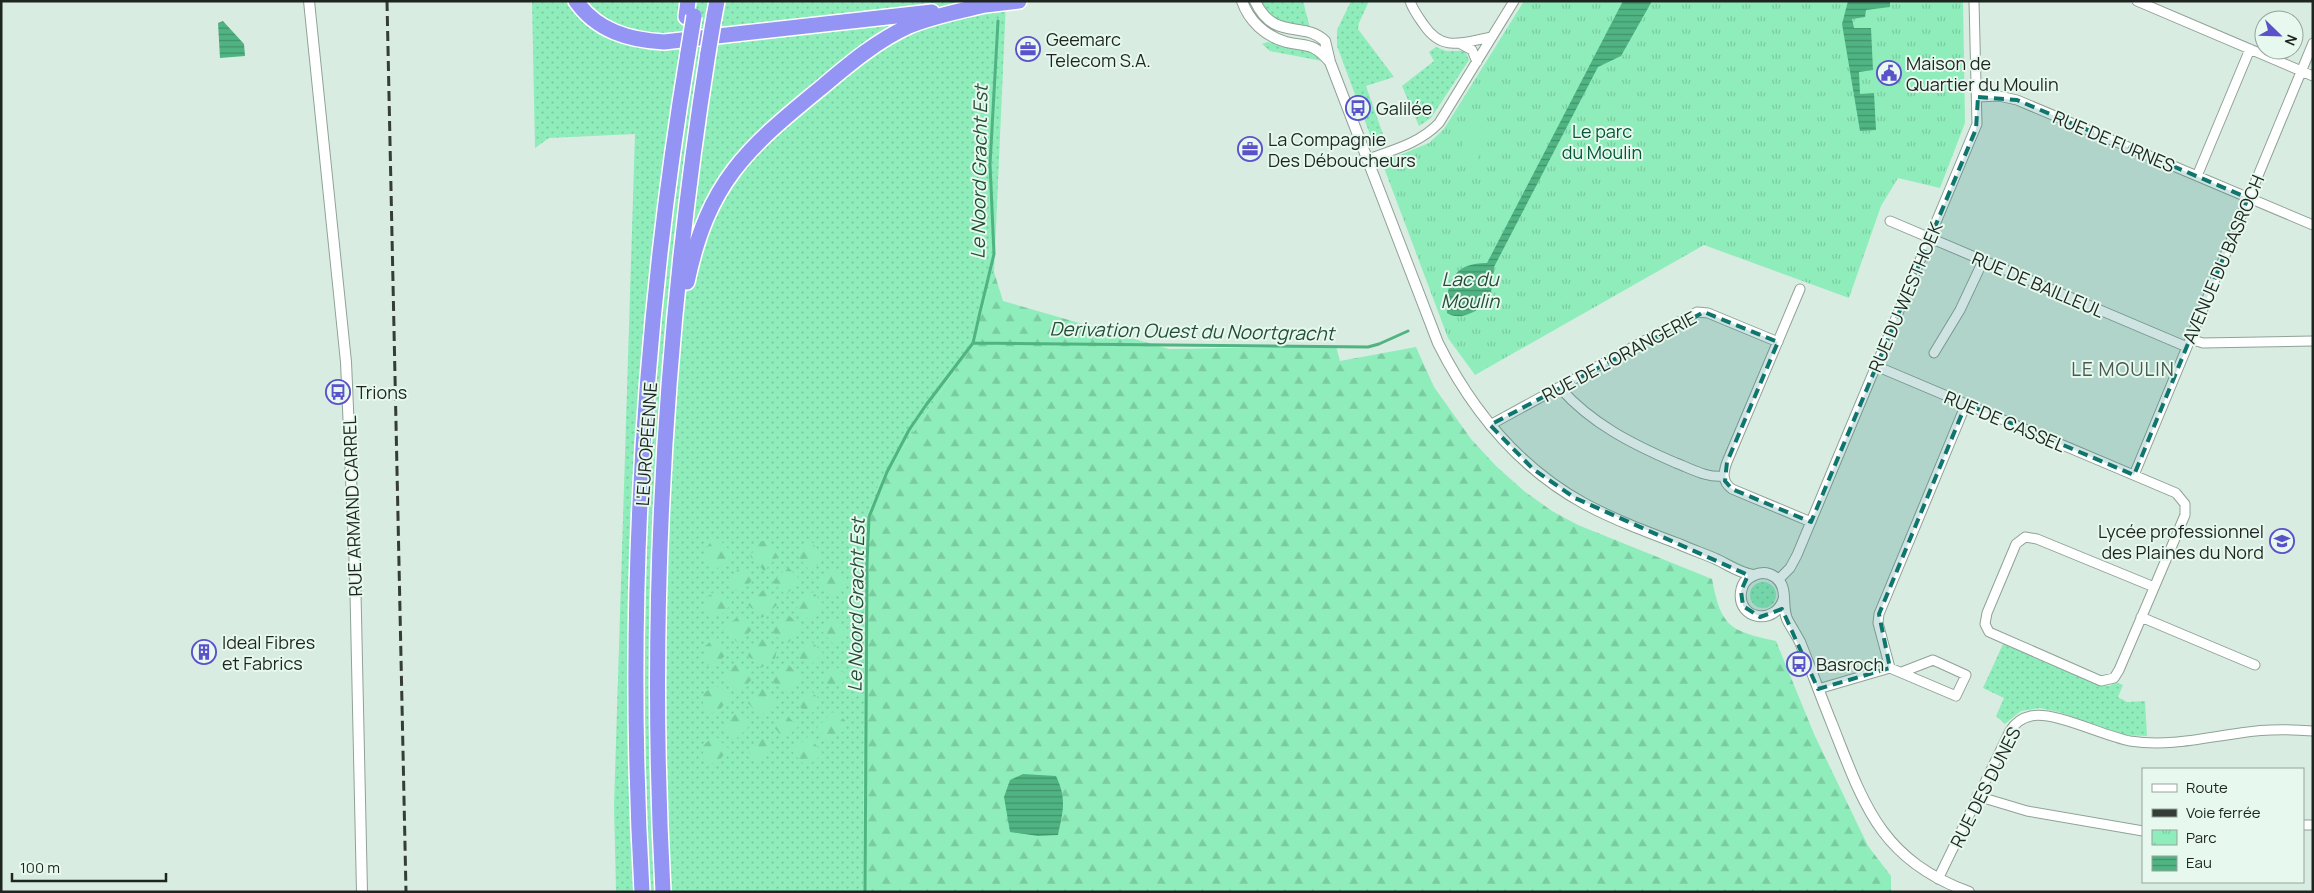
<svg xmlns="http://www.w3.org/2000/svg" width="2314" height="893" font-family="Manrope,sans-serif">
<defs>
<pattern id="grass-dots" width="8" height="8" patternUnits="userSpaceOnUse" patternTransform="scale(1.25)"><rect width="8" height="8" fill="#8eedba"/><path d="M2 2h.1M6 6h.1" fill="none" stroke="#7acba0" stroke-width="1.8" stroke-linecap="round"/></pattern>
<pattern id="forest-firs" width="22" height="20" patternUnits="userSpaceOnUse" patternTransform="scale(1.25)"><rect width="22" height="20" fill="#8eedba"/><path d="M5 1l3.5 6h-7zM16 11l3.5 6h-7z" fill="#7acba0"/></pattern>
<pattern id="park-tufts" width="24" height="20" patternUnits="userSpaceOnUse" patternTransform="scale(1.25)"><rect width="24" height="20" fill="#8eedba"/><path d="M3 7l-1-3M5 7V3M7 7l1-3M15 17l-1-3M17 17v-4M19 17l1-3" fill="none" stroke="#7acba0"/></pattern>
<pattern id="water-rules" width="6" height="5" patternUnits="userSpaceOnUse" patternTransform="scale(1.25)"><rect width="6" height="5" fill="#4fb482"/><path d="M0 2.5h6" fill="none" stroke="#41926a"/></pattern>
</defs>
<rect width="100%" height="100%" fill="#d9ece1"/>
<path fill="url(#grass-dots)" d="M 532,1 L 1006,1 L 994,272 L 971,346 L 879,484 L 865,523 L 863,892 L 616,892 L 614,806 L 635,134 L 549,138 L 535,148 Z
M 1259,1 L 1303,1 L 1310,28 C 1284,26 1275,22 1259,1 Z
M 1351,1 L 1369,1 L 1359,23 L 1358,29 L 1394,77 L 1366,86 L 1385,140 L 1376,142 L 1372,140 L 1337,46 L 1337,30 Z
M 1267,42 L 1311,49 L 1322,61 L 1270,51 L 1262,44 Z
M 1436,47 L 1446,51 L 1465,51 L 1469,60 L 1431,118 L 1419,126 L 1402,86 L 1434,61 L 1429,52 Z
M1750 595a13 13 0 1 1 26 0a13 13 0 1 1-26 0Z
M 2003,644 L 2095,683 L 2109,686 L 2116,682 L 2123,685 L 2118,697 L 2127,702 L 2145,701 L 2147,736 L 2124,735 L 2062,713 L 2040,708 L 2021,711 L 2005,724 L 1996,716 L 2004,698 L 1983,688 Z"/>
<path fill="url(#forest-firs)" d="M 994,272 L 1003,301 L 1169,349 L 1336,346 L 1340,361 L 1416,347 L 1434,387 L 1471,439 L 1496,466 L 1524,491 L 1552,511 L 1578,525 L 1712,579 C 1721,627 1730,631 1776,641 L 1814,734 L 1868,846 L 1891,876 L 1891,892 L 863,892 L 865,523 L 879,484 L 971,346 Z
M 712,540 L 720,540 L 732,553 L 723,566 L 714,569 L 704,561 L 704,552 Z
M 761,541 L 766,541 L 778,556 L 764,571 L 750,556 Z
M 812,542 L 824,559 L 810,571 L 796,554 Z
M 742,565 L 754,578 L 740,594 L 727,581 Z
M 788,567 L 800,580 L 786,595 L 772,582 Z
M 833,569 L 845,578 L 845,587 L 830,596 L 818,581 Z
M 764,589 L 777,605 L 762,618 L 748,605 Z
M 717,590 L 732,602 L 724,613 L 714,616 L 704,608 L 704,599 Z
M 813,592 L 825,606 L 810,621 L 797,609 L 798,601 Z
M 787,614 L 799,624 L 800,631 L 788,643 L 775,636 L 772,627 Z
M 740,615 L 754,628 L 738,643 L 723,629 Z
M 833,618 L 845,628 L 845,632 L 833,644 L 821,630 Z
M 716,637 L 729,652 L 712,668 L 704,662 L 704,647 Z
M 764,639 L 777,649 L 775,659 L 761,668 L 748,656 L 752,644 Z
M 809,639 L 823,653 L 809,667 L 796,655 Z
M 739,661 L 754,677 L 743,689 L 737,691 L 726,678 L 726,674 Z
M 787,663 L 800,677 L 785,693 L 772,681 L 773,676 Z
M 833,665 L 845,674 L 845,681 L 832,689 L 820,679 Z
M 712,687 L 720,687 L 730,698 L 715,715 L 703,707 L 703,694 Z
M 762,688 L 775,703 L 760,716 L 747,702 Z
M 809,689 L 822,702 L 809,716 L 797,704 Z
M 739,711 L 751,721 L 751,725 L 736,739 L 723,725 Z
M 832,712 L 845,720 L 845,730 L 829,741 L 817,728 Z
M 785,713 L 798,727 L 784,739 L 773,726 Z
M 714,735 L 729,749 L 716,764 L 711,763 L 703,756 L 703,746 Z
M 809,736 L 823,754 L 806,767 L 792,751 Z
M 762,738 L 772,749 L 758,762 L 748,751 Z"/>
<path fill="url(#park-tufts)" d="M 1524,1 L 1963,1 L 1965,123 L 1940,188 L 1898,178 L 1881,206 L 1849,298 L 1704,245 L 1475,375 L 1448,338 L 1383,165 L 1388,160 L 1429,143 L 1444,129 Z"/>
<path fill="#8eedba" d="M 1476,124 L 1492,134 L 1473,166 L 1456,156 Z"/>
<path fill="url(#water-rules)" d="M 1623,1 L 1652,1 L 1621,56 L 1598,67 L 1494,267 C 1492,292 1492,306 1466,315 C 1459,317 1453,317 1447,313 C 1446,282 1453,263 1487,263 Z
M 1848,1 L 1890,1 L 1890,7 L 1866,10 L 1865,17 L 1852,19 L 1854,28 L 1871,28 L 1873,70 L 1859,72 L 1860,94 L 1874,93 L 1876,130 L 1860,131 L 1842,24 Z
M 223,21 L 244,44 L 245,56 L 220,58 L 218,23 Z
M 1023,774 L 1056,776 C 1067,799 1063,811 1058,835 L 1038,836 L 1010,832 L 1004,797 L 1010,780 Z"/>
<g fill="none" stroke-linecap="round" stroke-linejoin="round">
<path stroke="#4fb482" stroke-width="3" d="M 973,343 L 1368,347 L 1379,344 L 1408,331
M 865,892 L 867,563 L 869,517 L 887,472 L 909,430 L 926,405 L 973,343 L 980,312 L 994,254 L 990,164 L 998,21"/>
<defs>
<path id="minor" d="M 1410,1 C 1413,10 1419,18 1424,25 C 1443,53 1463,42 1492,37
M 2137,1 L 2313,76
M 1459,43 L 1472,50 L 1477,62
M 1978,97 L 1999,96 L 2017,100 L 2313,225
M 1368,159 C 1393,150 1420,143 1439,123 L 1514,1
M 2197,176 L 2250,49
M 1890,221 L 2187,347
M 1800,289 L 1727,462 C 1723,473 1722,482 1732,489 L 1811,522
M 2190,339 L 2203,343 L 2313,341
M 1934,353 L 1960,310 L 1983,261
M 1876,366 L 2176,493 L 2185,504 L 2185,515 L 2119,670 L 2114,678 L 2101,681 L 1989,632 L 1985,624 L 1987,613 L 2016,544 L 2025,537 L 2037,539 L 2154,587
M 1560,388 C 1592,424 1632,444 1676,463 C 1692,469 1706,478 1724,476
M 1490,425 L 1697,312 L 1708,313 L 1778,342
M 2134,475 L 2313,43
M 1778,580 L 1790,568 L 1797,555 L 1977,124 L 1974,1
M 2141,617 L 2255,665
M 1890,668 L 1878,623 L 1879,614 L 1966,404
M 1818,689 L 1890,668 L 1956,696 L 1966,675 L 1933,660 L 1902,672
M 1977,796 L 2027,811 L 2143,831
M 2303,825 L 2313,825
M 1938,879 L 2010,731 C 2015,723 2021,718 2031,716 C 2055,711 2103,736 2130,741 C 2168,747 2203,738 2240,733 C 2264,729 2289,729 2313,731"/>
<path id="tertiary" d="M 309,1 L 346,362 L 355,570 L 362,892
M 1242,1 C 1249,21 1265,36 1286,42 C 1307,47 1313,42 1330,62
M 1255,1 C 1274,42 1304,20 1325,41 L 1330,62 L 1438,343 C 1471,409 1519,468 1585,504 C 1615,520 1647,532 1679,544 C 1692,550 1705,554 1718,560 C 1730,566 1740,573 1753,575
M 1784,598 C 1776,626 1737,620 1741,592 C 1743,576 1762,568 1775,577 C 1789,587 1781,605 1787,619 C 1791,627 1796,634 1800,642 C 1811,669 1821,697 1832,724 C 1864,805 1880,859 1969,892"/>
<path id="motorway" d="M 576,1 C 597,31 629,40 664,42 L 932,12
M 977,6 L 1019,1
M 686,17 L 688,1
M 714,17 L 717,1
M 687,282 C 708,182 746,149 822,87 C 848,65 876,41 909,26 C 933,16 960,11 985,5
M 642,892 C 626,612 642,329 688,53
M 663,892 C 648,611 664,331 708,53"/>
</defs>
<use href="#minor" stroke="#90a297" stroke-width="11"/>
<use href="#tertiary" stroke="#90a297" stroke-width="12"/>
<use href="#motorway" stroke="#fff" stroke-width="18"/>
<use href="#minor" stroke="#fff" stroke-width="9"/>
<use href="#tertiary" stroke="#fff" stroke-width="10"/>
<use href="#motorway" stroke="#9394f4" stroke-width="15"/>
<path stroke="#353d38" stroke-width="3" stroke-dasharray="10 5" stroke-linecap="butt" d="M 387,1 L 406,892"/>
<defs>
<path id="motorway-bridge" d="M 688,53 L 694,16
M 708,53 L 714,17"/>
</defs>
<use href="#motorway-bridge" stroke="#fff" stroke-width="18" stroke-linecap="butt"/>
<use href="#motorway-bridge" stroke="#9394f4" stroke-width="15"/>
</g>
<path fill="#0f766e" fill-opacity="0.2" stroke="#0f766e" stroke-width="4" stroke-dasharray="10 6" stroke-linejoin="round" d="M 1978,97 L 2017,100 L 2248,198 L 2134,475 L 1966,404 L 1879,614 L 1890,668 L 1818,689 L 1782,609 L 1760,617 L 1743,606 L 1741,591 L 1748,575 L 1575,498 L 1533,469 L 1490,425 L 1704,312 L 1778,342 L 1727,462 L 1725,481 L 1732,489 L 1811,522 L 1976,129 Z"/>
<defs>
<symbol id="office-ring" viewBox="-11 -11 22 22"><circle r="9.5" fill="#e7f9ee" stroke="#5b51ca" stroke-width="1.5"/><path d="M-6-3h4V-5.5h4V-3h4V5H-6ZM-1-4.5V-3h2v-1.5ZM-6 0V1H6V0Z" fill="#5b51ca"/></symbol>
<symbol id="civic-ring" viewBox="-11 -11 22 22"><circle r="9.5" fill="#e7f9ee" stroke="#5b51ca" stroke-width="1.5"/><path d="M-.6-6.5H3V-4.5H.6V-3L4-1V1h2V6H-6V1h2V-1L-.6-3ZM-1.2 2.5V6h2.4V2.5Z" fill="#5b51ca"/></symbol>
<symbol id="bus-ring" viewBox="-11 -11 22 22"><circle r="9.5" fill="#e7f9ee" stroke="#5b51ca" stroke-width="1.5"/><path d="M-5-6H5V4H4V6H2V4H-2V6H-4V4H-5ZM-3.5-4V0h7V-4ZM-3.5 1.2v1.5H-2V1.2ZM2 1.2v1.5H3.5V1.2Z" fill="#5b51ca"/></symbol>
<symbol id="school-ring" viewBox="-11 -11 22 22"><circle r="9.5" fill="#e7f9ee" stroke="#5b51ca" stroke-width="1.5"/><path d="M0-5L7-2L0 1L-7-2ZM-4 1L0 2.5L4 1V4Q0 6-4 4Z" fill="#5b51ca"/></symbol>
<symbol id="building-ring" viewBox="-11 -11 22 22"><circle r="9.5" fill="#e7f9ee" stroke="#5b51ca" stroke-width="1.5"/><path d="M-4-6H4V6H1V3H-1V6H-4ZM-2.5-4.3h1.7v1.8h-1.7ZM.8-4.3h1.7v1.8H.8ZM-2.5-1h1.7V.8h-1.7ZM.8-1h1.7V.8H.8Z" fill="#5b51ca"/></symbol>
</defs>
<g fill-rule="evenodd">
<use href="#office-ring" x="1014" y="35" width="28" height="28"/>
<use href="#civic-ring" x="1875" y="59" width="28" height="28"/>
<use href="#bus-ring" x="1344" y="94" width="28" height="28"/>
<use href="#office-ring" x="1236" y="135" width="28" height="28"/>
<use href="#bus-ring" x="324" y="378" width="28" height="28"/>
<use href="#school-ring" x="2268" y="527" width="28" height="28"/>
<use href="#building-ring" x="190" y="638" width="28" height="28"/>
<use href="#bus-ring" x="1785" y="650" width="28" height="28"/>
</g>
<g text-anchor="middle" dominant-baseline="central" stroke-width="4" stroke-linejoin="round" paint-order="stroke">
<g font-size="18" fill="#1e2521" stroke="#e7f9ee" text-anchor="start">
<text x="1046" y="39">Geemarc<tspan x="1046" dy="21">Telecom S.A.</tspan></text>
<text x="1906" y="63">Maison de<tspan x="1906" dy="21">Quartier du Moulin</tspan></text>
<text x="1376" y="108">Galilée</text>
<text x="1268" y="139">La Compagnie<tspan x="1268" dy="21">Des Déboucheurs</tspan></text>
<text x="356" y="392">Trions</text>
<text x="2264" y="531" text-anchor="end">Lycée professionnel<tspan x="2264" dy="21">des Plaines du Nord</tspan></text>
<text x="222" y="642">Ideal Fibres<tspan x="222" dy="21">et Fabrics</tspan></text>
<text x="1816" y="664">Basroch</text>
</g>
<g font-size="18" fill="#035636" stroke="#e7f9ee">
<text x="1602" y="131">Le parc<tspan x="1602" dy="21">du Moulin</tspan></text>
</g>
<g font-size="18" fill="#1e2521" stroke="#e7f9ee">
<text transform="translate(2114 141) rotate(23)">RUE DE FURNES</text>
<text transform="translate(2223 259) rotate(-67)">AVENUE DU BASROCH</text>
<text transform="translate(2038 284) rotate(23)">RUE DE BAILLEUL</text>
<text transform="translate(1905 297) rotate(-67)">RUE DU WESTHOEK</text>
<text transform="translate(1619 356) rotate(-28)">RUE DE L'ORANGERIE</text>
<text transform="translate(2005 421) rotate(23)">RUE DE CASSEL</text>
<text transform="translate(646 444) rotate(-86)">L'EUROPÉENNE</text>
<text transform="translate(352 506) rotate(-92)">RUE ARMAND CARREL</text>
<text transform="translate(1985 787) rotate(-63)">RUE DES DUNES</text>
</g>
<g font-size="19" font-style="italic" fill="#244e38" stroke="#e7f9ee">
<text transform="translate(979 172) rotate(-89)">Le Noord Gracht Est</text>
<text x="1470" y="279">Lac du<tspan x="1470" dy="22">Moulin</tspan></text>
<text transform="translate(1192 331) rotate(1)">Derivation Ouest du Noortgracht</text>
<text transform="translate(856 605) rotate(-89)">Le Noord Gracht Est</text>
</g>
<g font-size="19" letter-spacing="1" fill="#4a5a51" stroke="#e7f9ee">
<text x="2123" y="369">LE MOULIN</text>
</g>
</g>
<rect width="2314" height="893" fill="none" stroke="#1e2521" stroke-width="5"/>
<rect x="2142" y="768" width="162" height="115" fill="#e7f9ee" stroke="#97a49c"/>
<rect x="2152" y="784" width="25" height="8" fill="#ffffff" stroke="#97a49c"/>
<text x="2186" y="793" font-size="15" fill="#1e2521">Route</text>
<rect x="2152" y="809" width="25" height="8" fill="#353d38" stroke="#97a49c"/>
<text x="2186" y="818" font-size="15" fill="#1e2521">Voie ferrée</text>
<rect x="2152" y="830" width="25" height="15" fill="url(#park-tufts)" stroke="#97a49c"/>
<text x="2186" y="843" font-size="15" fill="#1e2521">Parc</text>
<rect x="2152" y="856" width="25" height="15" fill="url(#water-rules)" stroke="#97a49c"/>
<text x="2186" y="868" font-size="15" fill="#1e2521">Eau</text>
<g transform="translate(2279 35) rotate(113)"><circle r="24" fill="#e7f9ee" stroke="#97a49c"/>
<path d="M0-4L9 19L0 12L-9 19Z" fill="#5b51ca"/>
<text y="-8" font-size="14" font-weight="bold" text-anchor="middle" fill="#1e2521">N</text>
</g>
<path d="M12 873v8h154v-8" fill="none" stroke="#1e2521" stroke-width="2.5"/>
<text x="20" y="873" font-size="15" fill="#1e2521" stroke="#e7f9ee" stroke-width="4" paint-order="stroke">100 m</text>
</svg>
